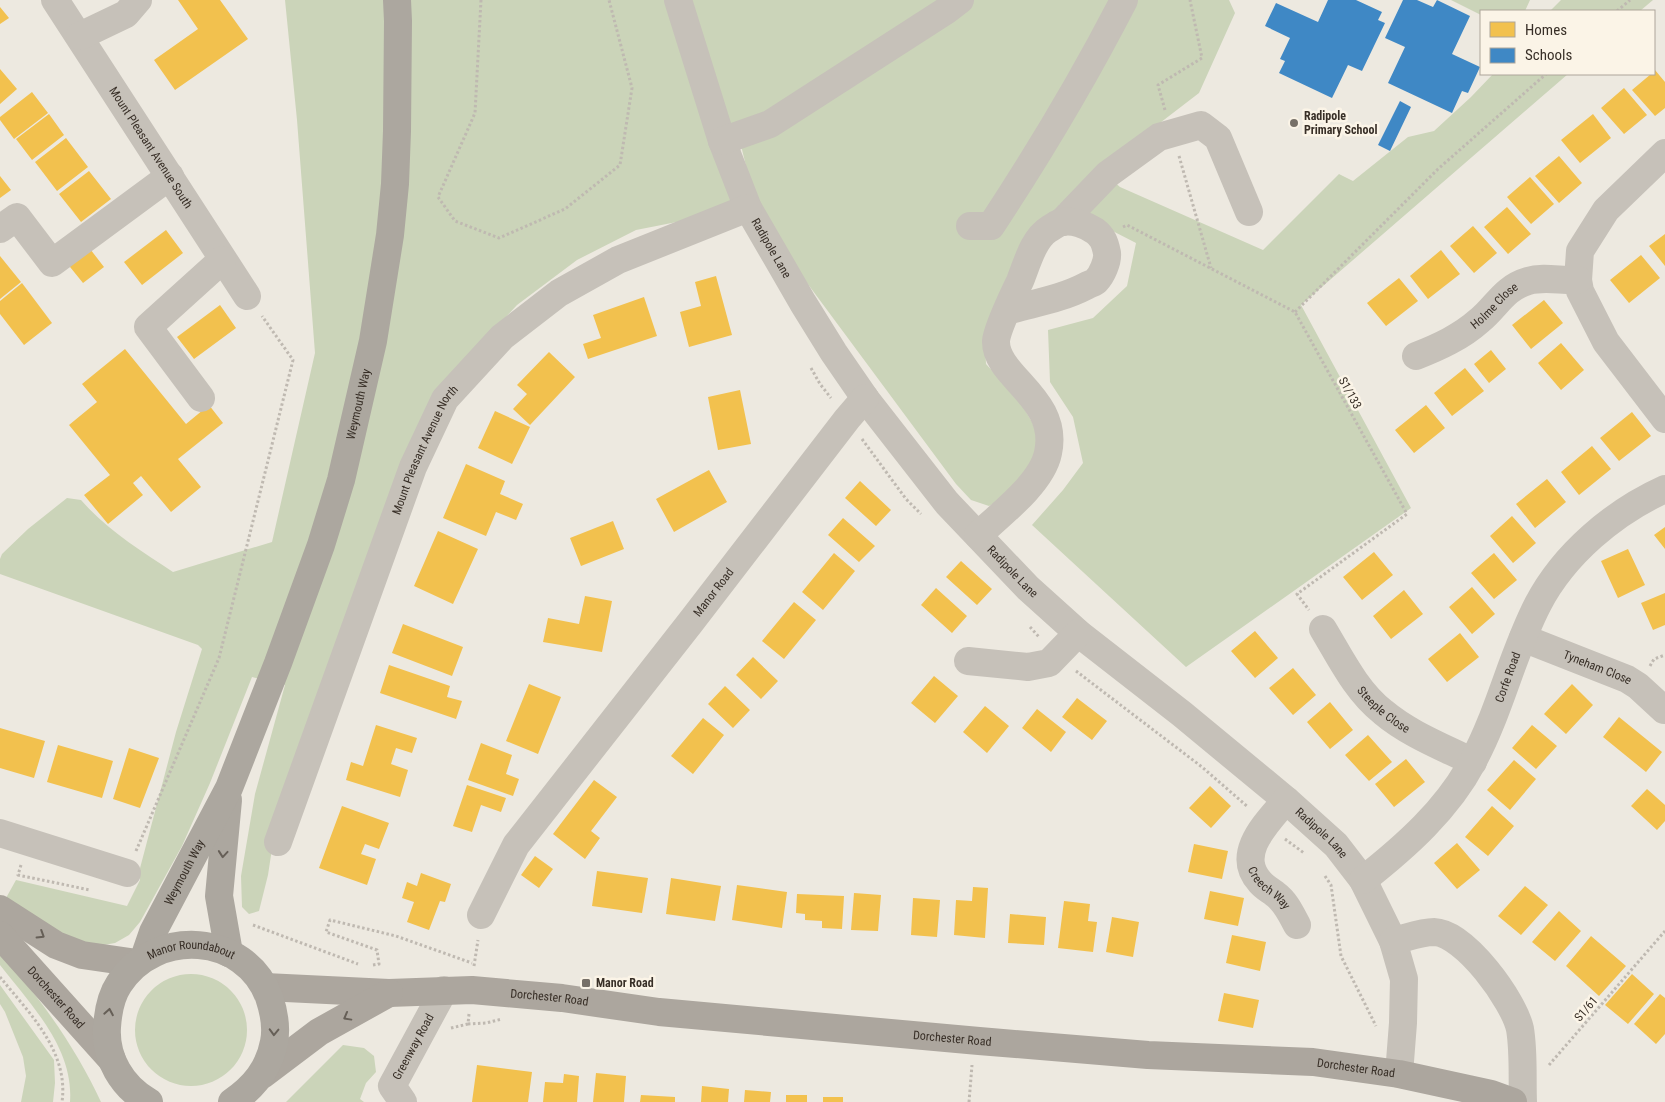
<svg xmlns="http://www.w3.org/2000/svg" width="1665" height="1102" font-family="'Roboto Condensed',sans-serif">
<rect width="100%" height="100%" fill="#ede9e0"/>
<path fill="#cbd4b9" d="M 285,0 L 1229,0 L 1235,13 L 1199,93 L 1100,169 L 1120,187 L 1263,250 L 1339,174 L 1353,181 L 1408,137 L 1434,131 L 1471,97 L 1493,74 L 1568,74 L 1301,305 L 1411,508 L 1186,667 L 1032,525 L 1063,490 L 1083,463 L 1073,417 L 1050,382 L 1048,330 L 1093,318 L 1127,286 L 1136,243 L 1060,204 L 985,343 L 986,364 L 1019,400 L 1032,422 L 1039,441 L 1035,460 L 1007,496 L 989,506 L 971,500 L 956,484 L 793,264 L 755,203 L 738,133 L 748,208 L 636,230 L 577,260 L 517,305 L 435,394 L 273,842 L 268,875 L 259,911 L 249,914 L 242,907 L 241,876 L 255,794 L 285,685 L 252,677 L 210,783 L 182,846 L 140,922 L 129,935 L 115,943 L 98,946 L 62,936 L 6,898 L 16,880 L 127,906 L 140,880 L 139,872 L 176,732 L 202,649 L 198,645 L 0,574 L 0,559 L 2,554 L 28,529 L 67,498 L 81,500 C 107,530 140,550 173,572 L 272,542 L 315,353 L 297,120 Z
M 1451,0 L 1530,0 L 1525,11 L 1481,11 L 1481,15 Z
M 1561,0 L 1653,0 L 1640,11 L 1550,11 Z
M 0,955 C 39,994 78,1052 101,1102 L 70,1102 C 74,1048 31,1005 0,965 Z
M135 1030a56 56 0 1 1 112 0a56 56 0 1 1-112 0Z
M 0,985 L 54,1060 L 55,1083 L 53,1102 L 21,1102 L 26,1076 L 23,1057 L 5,1012 L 0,1004 Z
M 343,1045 L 364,1048 L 374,1056 L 376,1072 L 366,1083 L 360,1099 L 364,1102 L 286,1102 Z"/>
<path fill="#f2c14e" d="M 178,0 L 220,0 L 248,39 L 175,90 L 154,60 L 198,29 Z
M 0,7 L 9,18 L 0,24 Z
M 0,69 L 17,89 L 0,104 Z
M 1655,70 L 1665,82 L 1665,108 L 1655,116 L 1632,90 L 1651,74 L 1654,74 Z
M 1624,88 L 1647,115 L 1624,134 L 1601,108 Z
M 32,92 L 48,113 L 14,139 L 0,120 L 0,117 Z
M 49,114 L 64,135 L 32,160 L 16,139 Z
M 1593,114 L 1611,138 L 1580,163 L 1561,140 Z
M 66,138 L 88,167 L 57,191 L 35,162 Z
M 1559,156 L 1582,183 L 1559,203 L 1535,176 Z
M 89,171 L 111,199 L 81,222 L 59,194 Z
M 0,176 L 11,190 L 0,198 Z
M 1530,177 L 1554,204 L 1531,224 L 1507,197 Z
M 1507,207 L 1531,234 L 1508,254 L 1484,227 Z
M 1473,226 L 1497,253 L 1474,273 L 1450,246 Z
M 166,230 L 183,253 L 142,285 L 124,262 Z
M 1665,234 L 1665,266 L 1649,246 Z
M 87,245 L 104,267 L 83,283 L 66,262 Z
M 1441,250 L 1460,274 L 1428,299 L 1410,276 Z
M 1641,255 L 1660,278 L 1629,303 L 1610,280 Z
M 0,256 L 21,282 L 0,299 Z
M 716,276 L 732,335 L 689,347 L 680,312 L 701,306 L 695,282 Z
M 1399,278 L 1418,301 L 1386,326 L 1367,303 Z
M 22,283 L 52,323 L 24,345 L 0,314 L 0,301 Z
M 644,297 L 657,336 L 588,359 L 583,344 L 601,338 L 593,315 Z
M 1544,300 L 1563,323 L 1531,349 L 1512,325 Z
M 220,305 L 236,328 L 194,359 L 177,337 Z
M 1561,343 L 1584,370 L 1561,390 L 1538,363 Z
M 125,349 L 186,424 L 209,405 L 223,423 L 178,459 L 201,487 L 171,512 L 141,476 L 133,483 L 143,495 L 108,524 L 84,495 L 110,475 L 69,425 L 97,402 L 82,384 Z
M 1491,350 L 1506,369 L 1489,383 L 1474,364 Z
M 549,352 L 575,377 L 530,425 L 513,409 L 527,394 L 517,385 Z
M 1465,368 L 1484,391 L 1452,416 L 1434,393 Z
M 740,390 L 751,444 L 718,450 L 708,397 Z
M 1426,405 L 1445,428 L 1414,453 L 1395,430 Z
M 495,411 L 530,427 L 512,464 L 478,448 Z
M 1632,412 L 1651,436 L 1619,461 L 1600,438 Z
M 1592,446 L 1611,469 L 1579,495 L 1561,472 Z
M 466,464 L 505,481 L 500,494 L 523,504 L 516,520 L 496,512 L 486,536 L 443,518 Z
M 709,470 L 727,502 L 674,532 L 656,499 Z
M 1547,479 L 1566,502 L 1535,528 L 1516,504 Z
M 860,481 L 891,510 L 876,526 L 845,498 Z
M 1512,516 L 1536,543 L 1513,563 L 1490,536 Z
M 843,518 L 875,546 L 859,562 L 828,535 Z
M 613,521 L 624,549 L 581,566 L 570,538 Z
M 1665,527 L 1665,549 L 1654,535 Z
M 438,531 L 478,549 L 453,604 L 414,586 Z
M 1628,549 L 1645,585 L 1618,598 L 1601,561 Z
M 1374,552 L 1393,575 L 1362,600 L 1343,577 Z
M 834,553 L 855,571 L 823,610 L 802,592 Z
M 1494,553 L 1517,580 L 1494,599 L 1471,573 Z
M 961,561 L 992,589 L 977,605 L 946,577 Z
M 1472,587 L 1495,614 L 1472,634 L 1449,607 Z
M 936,588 L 967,616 L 952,633 L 921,605 Z
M 1404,590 L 1423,614 L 1391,639 L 1373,616 Z
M 1665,593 L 1665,625 L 1653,630 L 1641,603 Z
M 585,596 L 612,601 L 602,652 L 543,642 L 548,618 L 579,624 Z
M 794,602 L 816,620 L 784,659 L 762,641 Z
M 403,624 L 463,647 L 452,676 L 392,653 Z
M 1255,631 L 1278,658 L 1255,678 L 1231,651 Z
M 1460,633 L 1479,657 L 1447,682 L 1428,659 Z
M 753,657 L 778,681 L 761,699 L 736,675 Z
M 389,665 L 450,686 L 447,697 L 462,701 L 456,719 L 380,693 Z
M 1293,668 L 1316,695 L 1293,715 L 1269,688 Z
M 934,676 L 958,696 L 935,723 L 911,703 Z
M 529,684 L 561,697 L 538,754 L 506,741 Z
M 1572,684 L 1593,705 L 1566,734 L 1544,714 Z
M 725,686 L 750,710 L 733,728 L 708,704 Z
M 1077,698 L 1107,721 L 1092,740 L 1062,717 Z
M 1330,702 L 1353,730 L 1330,749 L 1307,722 Z
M 985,706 L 1009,726 L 987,753 L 963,732 Z
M 1037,709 L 1066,732 L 1051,752 L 1022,728 Z
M 1619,717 L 1662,752 L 1646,772 L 1603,737 Z
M 703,718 L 724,735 L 693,774 L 671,756 Z
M 376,725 L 417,738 L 412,753 L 396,748 L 391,764 L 408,770 L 400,797 L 346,780 L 351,762 L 363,766 Z
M 1532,725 L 1557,746 L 1536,769 L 1512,748 Z
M 0,728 L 45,741 L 34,778 L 0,768 Z
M 1368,735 L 1392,762 L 1369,781 L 1345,755 Z
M 481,743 L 512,755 L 506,774 L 519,779 L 513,796 L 468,780 Z
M 58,745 L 113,761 L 102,798 L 47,782 Z
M 129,748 L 159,758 L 140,808 L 113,799 Z
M 1406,759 L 1425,782 L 1394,807 L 1375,784 Z
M 1514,760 L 1536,779 L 1510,810 L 1487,790 Z
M 594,780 L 617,797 L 591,831 L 600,838 L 585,859 L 553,834 Z
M 467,785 L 506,798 L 501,812 L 481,805 L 472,832 L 453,826 Z
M 1210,786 L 1231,806 L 1211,828 L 1189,808 Z
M 1647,789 L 1665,805 L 1665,821 L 1657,830 L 1631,806 Z
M 342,806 L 389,823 L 379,849 L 365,844 L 361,854 L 376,859 L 367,885 L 319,868 Z
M 1492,806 L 1514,826 L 1488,856 L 1465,837 Z
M 1457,843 L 1480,870 L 1457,889 L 1434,863 Z
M 1194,844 L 1228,851 L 1222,879 L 1188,872 Z
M 535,856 L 553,869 L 539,888 L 521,875 Z
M 597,871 L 648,878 L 642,913 L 592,906 Z
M 421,873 L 451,884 L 445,902 L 440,901 L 429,930 L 407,922 L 414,902 L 402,898 L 407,882 L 417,886 Z
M 671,878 L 721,886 L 715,921 L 666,914 Z
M 737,885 L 787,892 L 782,928 L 732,920 Z
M 1525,886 L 1548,905 L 1521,935 L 1498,916 Z
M 973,887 L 988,888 L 985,938 L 954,935 L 956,900 L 972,901 Z
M 1210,891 L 1244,898 L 1238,926 L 1204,919 Z
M 854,893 L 881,895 L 878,931 L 851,930 Z
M 797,894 L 844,896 L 842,929 L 822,928 L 822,921 L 805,920 L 805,914 L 796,913 Z
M 913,898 L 940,900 L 937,937 L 911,935 Z
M 1064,901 L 1090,904 L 1088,921 L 1097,922 L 1093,952 L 1058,948 Z
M 1559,911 L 1581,931 L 1555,961 L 1532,942 Z
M 1010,914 L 1046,917 L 1044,945 L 1008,943 Z
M 1112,917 L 1139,922 L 1133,957 L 1106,952 Z
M 1232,935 L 1266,942 L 1260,971 L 1226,963 Z
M 1591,936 L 1626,966 L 1599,996 L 1566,966 Z
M 1632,974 L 1654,994 L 1628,1024 L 1605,1005 Z
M 1224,993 L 1259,1000 L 1253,1028 L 1218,1021 Z
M 1660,994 L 1665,998 L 1665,1034 L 1656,1044 L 1634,1024 Z
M 477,1065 L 532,1072 L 528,1102 L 472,1102 Z
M 596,1073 L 626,1076 L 624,1102 L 593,1102 Z
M 564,1074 L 579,1076 L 577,1102 L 543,1102 L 545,1082 L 563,1083 Z
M 702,1086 L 729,1089 L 728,1102 L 701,1102 Z
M 745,1090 L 771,1092 L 770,1102 L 744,1102 Z
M 641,1095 L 675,1097 L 675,1102 L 640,1102 Z
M 786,1095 L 807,1095 L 807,1102 L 786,1102 Z
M 823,1097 L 843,1097 L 843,1102 L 823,1102 Z"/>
<path fill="#3f88c5" d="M 1328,0 L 1356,0 L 1382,12 L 1378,20 L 1385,23 L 1362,71 L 1348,65 L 1332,98 L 1279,73 L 1285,61 L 1280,59 L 1290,38 L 1265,26 L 1276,3 L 1318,22 Z
M 1403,0 L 1417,0 L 1433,7 L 1437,0 L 1470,16 L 1452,54 L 1480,67 L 1468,93 L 1462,91 L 1452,113 L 1388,83 L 1405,47 L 1385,38 Z
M 1400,101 L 1411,107 L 1390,151 L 1378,145 Z"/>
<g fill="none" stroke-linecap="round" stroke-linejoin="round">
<path stroke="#bfb9b1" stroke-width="3" stroke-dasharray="2.5 2.5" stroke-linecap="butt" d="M 481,0 L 475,113 L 438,197 L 455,221 L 499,238 L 565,209 L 620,165 L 632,88 L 609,0
M 1617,11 L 1630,0
M 1165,110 L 1158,85 L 1202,58 L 1190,0
M 1179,156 L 1211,268
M 1123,227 L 1127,225 L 1295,312 L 1407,514 L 1297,594 L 1309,610
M 1295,312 L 1438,169 L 1546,74
M 811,368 L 820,384 L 831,398
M 862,439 L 906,499 L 921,514
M 1030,627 L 1039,637
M 1650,666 L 1654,659 L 1665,655
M 1076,671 L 1202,767 L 1248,807
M 1285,839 L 1304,853
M 136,851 L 219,658 L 293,360 L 262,316
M 21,865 L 18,875 L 90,890
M 1325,876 L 1331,885 L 1341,956 L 1376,1026
M 253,925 L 358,964
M 373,965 L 379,964 L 377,950 L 326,932 L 330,920 L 396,936 L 472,963
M 474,966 L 478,940
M 0,977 C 29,1013 69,1051 62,1102
M 469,1014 L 468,1024 L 486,1023 L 502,1019
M 451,1028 L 468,1024
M 1549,1065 L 1665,931
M 969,1102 L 972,1065"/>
<g stroke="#c6c1b9" stroke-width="28">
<path id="s1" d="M 55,0 L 247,296"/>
<path id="s2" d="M 678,0 L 722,141 L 748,208 L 803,303 L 834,353 L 865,398 L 947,503 L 1028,588 L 1078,633 L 1182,714 L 1286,800 L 1336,845 L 1363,880 L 1393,941 L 1404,979 L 1403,1023 L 1399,1074"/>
<path d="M 80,36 L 126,14 L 138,0"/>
<path d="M 722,141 L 770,124 L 947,10 L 960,0"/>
<path d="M 1665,153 L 1606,210 L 1580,251 L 1578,280 L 1580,291 L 1606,342 L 1665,419"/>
<path d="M 1062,222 L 1108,174 L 1159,137 L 1201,125 L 1218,138 L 1249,212"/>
<path d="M 970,226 L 991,226 C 1039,153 1084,78 1124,0"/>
<path d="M 0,229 L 17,217 L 52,263 L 170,176"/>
<path id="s3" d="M 1416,356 C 1439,347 1461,337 1480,320 C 1497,306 1504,288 1528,281 C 1544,276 1561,281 1578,280"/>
<path d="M 201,398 L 148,327 L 222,260"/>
<path d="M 978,535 C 1000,515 1042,483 1048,453 C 1060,398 995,377 996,341 C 997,328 1014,294 1020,281 C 1027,264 1033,239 1049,229 C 1053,227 1058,222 1063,222 C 1073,220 1086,225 1095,231 C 1103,237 1105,243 1107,253 C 1108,261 1102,275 1096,281 C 1094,283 1089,284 1086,286 C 1061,299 1034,303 1007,311"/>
<path id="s4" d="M 1323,629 C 1340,657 1356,691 1383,712 C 1409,734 1443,747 1473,762"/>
<path id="s5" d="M 1523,638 L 1627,679 L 1638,686 L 1664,710"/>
<path d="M 968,661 L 1028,667 L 1049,663 L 1078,633"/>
<path id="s6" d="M 1286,800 C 1268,822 1234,853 1260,882 C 1264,887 1270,890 1275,894 C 1286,902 1291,914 1297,925"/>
<path d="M 0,833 L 127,873"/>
<path id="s7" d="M 278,842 L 413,467 L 445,399 L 502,337 L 559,293 L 618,260 L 748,208"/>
<path id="s8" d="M 1363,880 C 1405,847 1448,809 1473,761 C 1500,711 1512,654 1538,604 C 1564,554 1614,512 1665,489"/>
<path id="s9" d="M 481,915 L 516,845 L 690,623 L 847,419 L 865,398"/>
<path d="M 1393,941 C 1406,938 1421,932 1434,932 C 1465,933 1514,1001 1520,1029 C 1524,1053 1522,1078 1523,1102"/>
<path id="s10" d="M 403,1102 L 392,1086 L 444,990"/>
</g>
<g stroke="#aca69e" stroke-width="28">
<path d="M 0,909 L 56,945 L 82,955 L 137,963"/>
<path id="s11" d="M 0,935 L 112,1060"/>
<path id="s12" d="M 265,987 L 389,993 L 472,990 L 562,998 L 659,1012 L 979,1041 L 1148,1055 L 1313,1062 L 1399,1074 L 1491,1094 L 1513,1102"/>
<path d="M 262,1075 L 319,1032 L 389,993"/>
</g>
<g stroke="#aca79f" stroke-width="28">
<path d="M 228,800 L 219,896 L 229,953"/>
<path id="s13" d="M 144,958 L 153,932 L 229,788 L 278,663 L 321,545 L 341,480 L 373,341 L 390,235 L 395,184 L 397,131 L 398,21 L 397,0"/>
<path id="s14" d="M 149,1102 C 122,1087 105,1058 107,1027 C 108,1012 111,996 119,984 C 156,927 245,933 269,997 C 274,1012 277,1027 274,1042 C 269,1069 254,1087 232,1102"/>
</g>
</g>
<defs><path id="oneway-chevron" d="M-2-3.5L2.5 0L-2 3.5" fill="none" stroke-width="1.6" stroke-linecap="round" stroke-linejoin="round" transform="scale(1.25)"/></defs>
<g stroke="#665f57">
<use href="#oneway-chevron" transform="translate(223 854) rotate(95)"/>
<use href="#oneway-chevron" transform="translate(41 935) rotate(32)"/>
<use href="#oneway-chevron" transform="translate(109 1012) rotate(-80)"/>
<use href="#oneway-chevron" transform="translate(347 1017) rotate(151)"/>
<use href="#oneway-chevron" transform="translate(274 1032) rotate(92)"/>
</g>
<g fill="#777068" stroke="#fbf4e7" stroke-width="2">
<circle cx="1294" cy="123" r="5"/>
<rect x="581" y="978" width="10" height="10" rx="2.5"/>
</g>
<g text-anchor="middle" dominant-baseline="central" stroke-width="5" stroke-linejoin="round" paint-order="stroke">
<g font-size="12" font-weight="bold" fill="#382f27" stroke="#fbf4e7" text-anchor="start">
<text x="1304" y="116">Radipole<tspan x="1304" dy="14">Primary School</tspan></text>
<text x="596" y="983">Manor Road</text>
</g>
<g font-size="12" fill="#382f27" stroke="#fbf4e7">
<text stroke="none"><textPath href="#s1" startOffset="176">Mount Pleasant Avenue South</textPath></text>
<text stroke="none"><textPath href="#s2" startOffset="266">Radipole Lane</textPath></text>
<text stroke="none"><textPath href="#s3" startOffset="94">Holme Close</textPath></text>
<text transform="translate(1350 393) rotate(61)">S1/133</text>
<text stroke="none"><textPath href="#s13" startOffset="596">Weymouth Way</textPath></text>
<text stroke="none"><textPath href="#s7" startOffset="419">Mount Pleasant Avenue North</textPath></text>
<text stroke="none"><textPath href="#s2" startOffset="671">Radipole Lane</textPath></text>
<text stroke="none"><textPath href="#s9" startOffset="399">Manor Road</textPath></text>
<text stroke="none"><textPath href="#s5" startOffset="80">Tyneham Close</textPath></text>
<text stroke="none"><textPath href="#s8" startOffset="254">Corfe Road</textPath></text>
<text stroke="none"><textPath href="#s4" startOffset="102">Steeple Close</textPath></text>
<text stroke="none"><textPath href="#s2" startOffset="1076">Radipole Lane</textPath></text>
<text stroke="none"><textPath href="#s13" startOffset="95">Weymouth Way</textPath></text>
<text stroke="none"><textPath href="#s6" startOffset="106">Creech Way</textPath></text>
<text stroke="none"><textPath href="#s14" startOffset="221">Manor Roundabout</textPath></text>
<text stroke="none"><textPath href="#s11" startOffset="84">Dorchester Road</textPath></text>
<text stroke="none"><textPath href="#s12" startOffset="285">Dorchester Road</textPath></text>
<text transform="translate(1586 1009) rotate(-49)">S1/61</text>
<text stroke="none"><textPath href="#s12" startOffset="690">Dorchester Road</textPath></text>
<text stroke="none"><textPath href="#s10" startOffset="64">Greenway Road</textPath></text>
<text stroke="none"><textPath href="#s12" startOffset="1095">Dorchester Road</textPath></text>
</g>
</g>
<rect x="1480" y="10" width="175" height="65" fill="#fbf4e7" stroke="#ada59a"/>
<rect x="1490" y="22" width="25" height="15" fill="#f2c14e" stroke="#ada59a"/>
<text x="1525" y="35" font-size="15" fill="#382f27">Homes</text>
<rect x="1490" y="48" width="25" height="15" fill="#3f88c5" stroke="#ada59a"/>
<text x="1525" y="60" font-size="15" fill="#382f27">Schools</text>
</svg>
